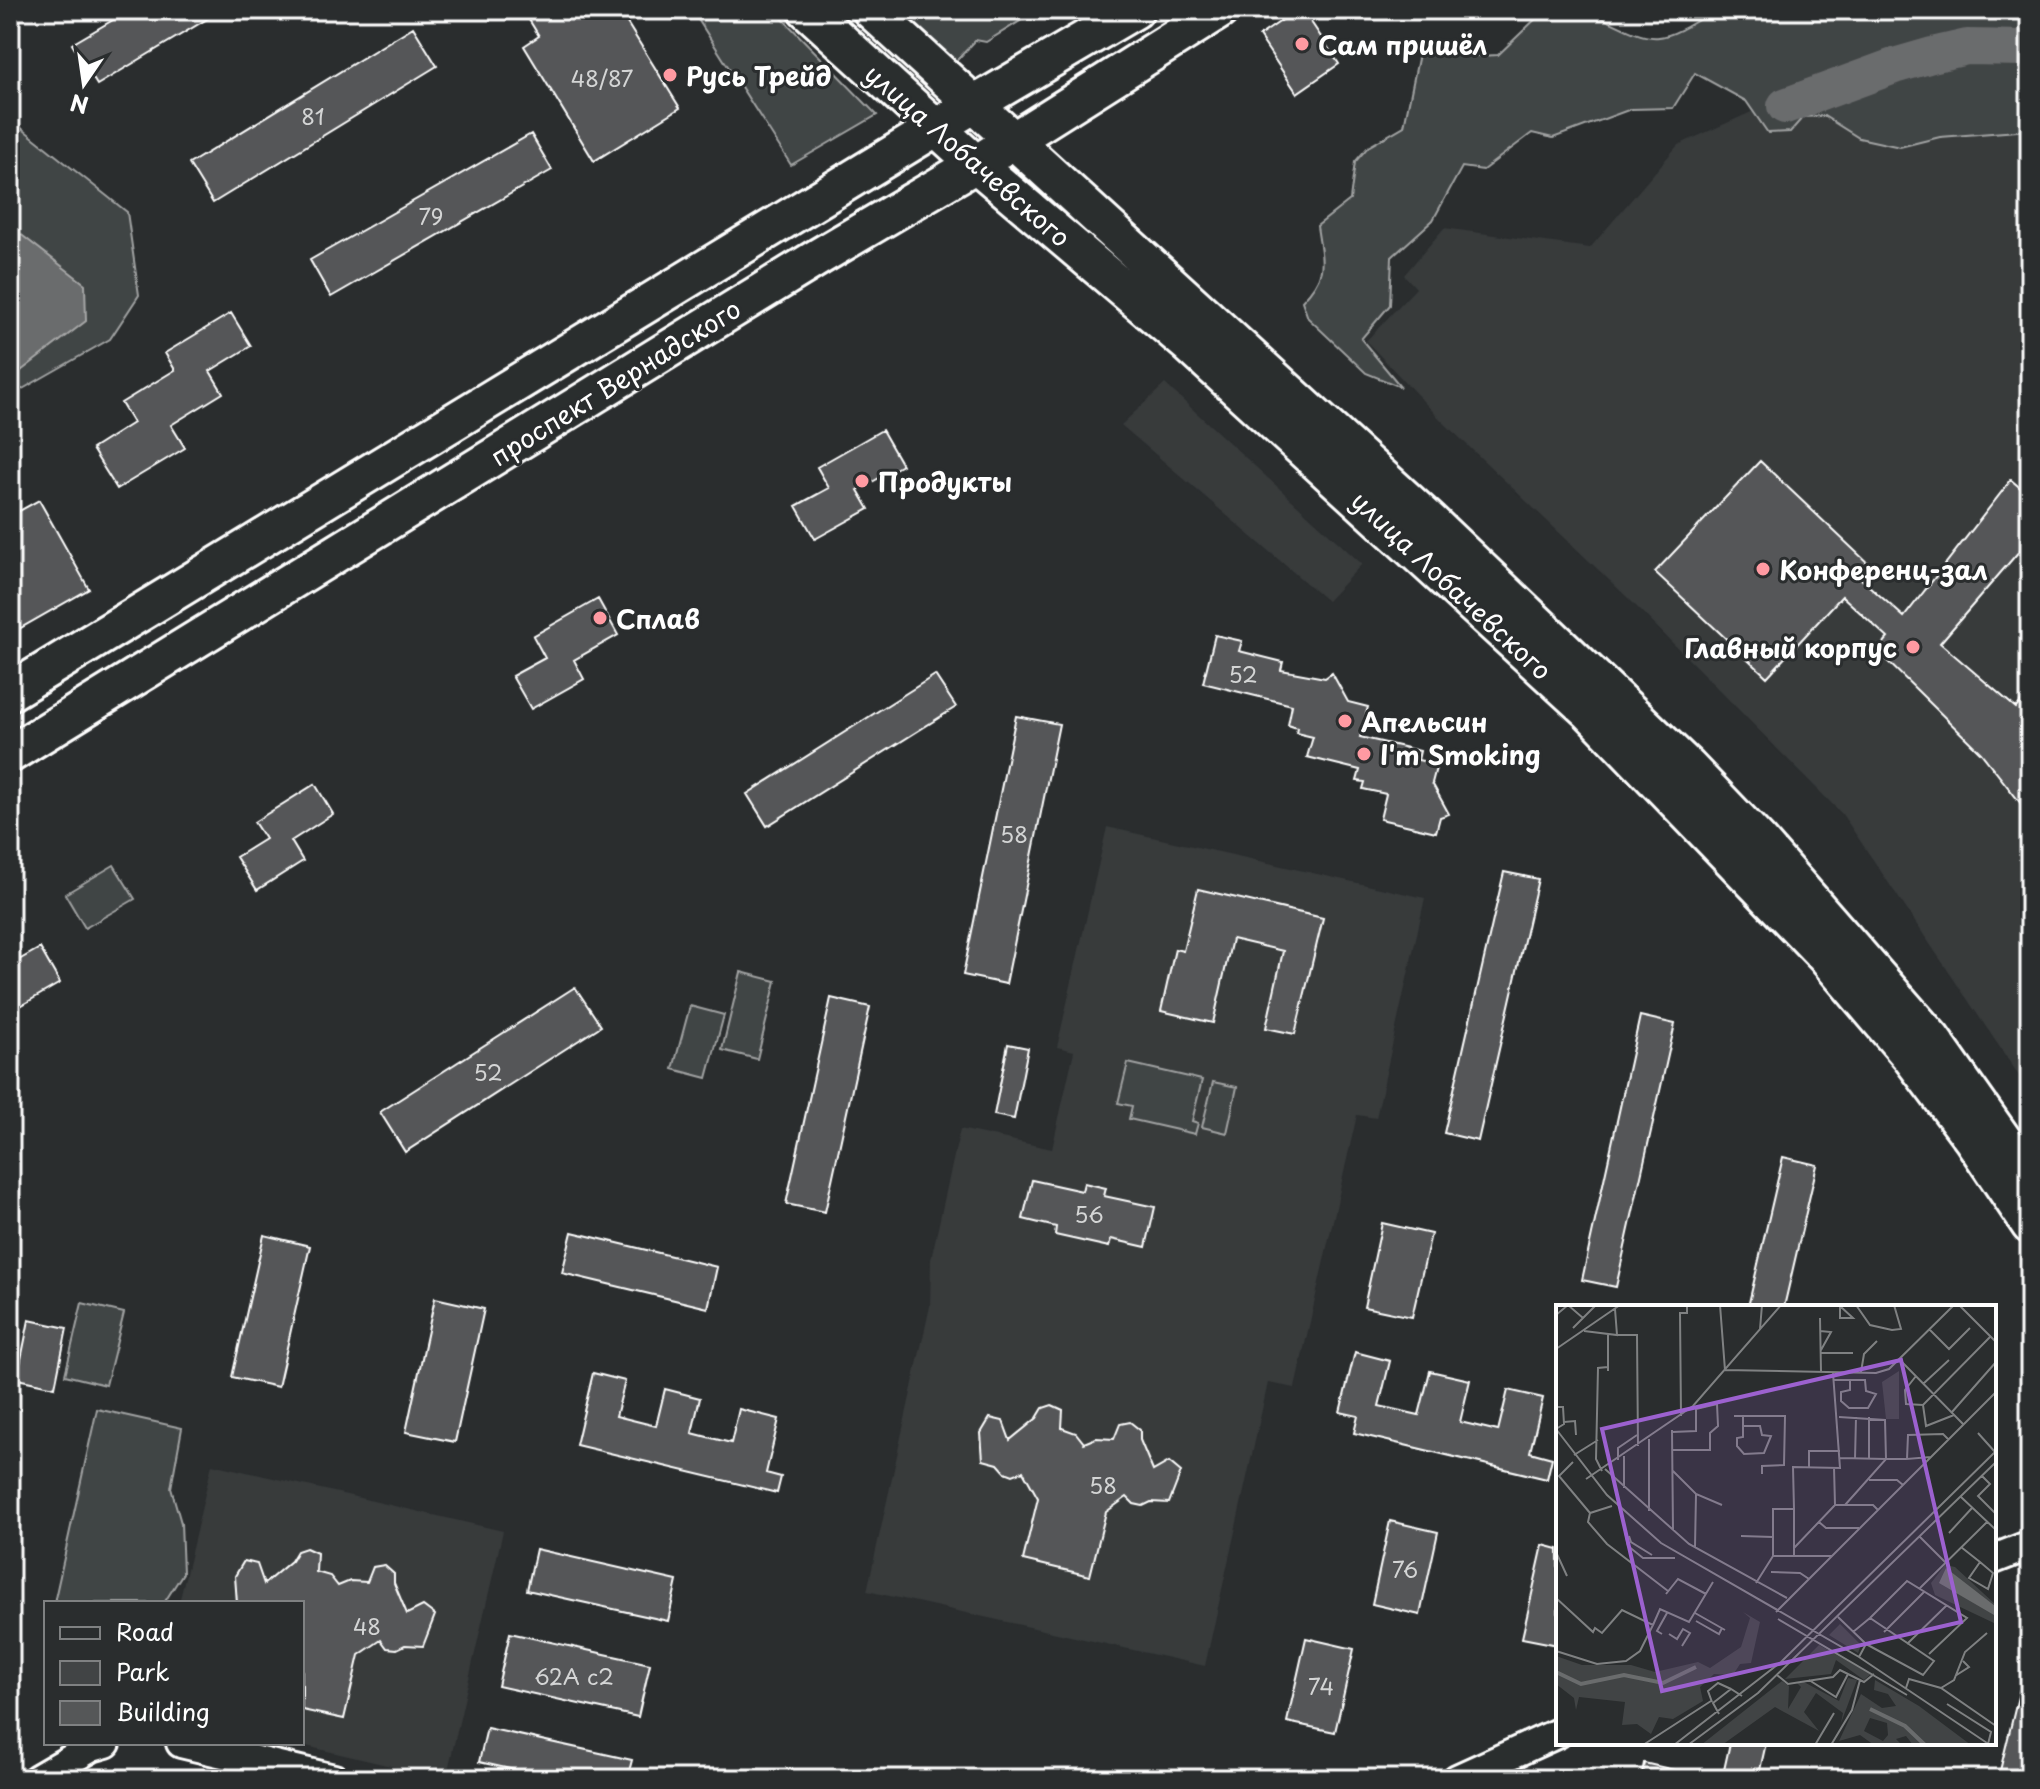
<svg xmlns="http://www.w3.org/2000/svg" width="2040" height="1789" font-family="'Playpen Sans',sans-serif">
<rect width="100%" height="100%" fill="#2a2d2e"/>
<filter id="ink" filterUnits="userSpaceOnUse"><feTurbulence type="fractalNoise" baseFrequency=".0125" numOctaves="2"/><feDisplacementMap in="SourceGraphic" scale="16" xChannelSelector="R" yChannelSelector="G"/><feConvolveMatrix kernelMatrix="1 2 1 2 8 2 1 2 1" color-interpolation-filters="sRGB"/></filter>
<g filter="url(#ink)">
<path fill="#373a3b" d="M 1978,10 L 2030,10 L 2030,1092 L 1842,814 L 1628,598 L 1442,421 L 1366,341 L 1416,288 L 1404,275 L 1444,228 L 1590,248 L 1678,145 Z
M 1165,384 L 1362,564 L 1327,601 L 1121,425 Z
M 1107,827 L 1425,898 L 1376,1118 L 1357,1115 L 1295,1388 L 1268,1383 L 1205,1666 L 867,1591 L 930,1306 L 931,1259 L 960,1129 L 1052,1149 L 1074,1051 L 1057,1047 Z
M 212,1464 L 503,1531 L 446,1779 L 293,1743 L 302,1743 L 302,1603 L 179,1603 Z"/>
<path fill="#414445" stroke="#a0a2a2" stroke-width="2" d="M 692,10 L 774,10 L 877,115 L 791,165 Z
M 895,10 L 1038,10 L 986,42 L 976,40 L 955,62 Z
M 1545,10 L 1591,10 L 1596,15 C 1657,45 1656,46 1715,10 L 2030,10 L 2030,130 L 1940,137 L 1900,147 L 1859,138 L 1824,116 L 1803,117 L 1790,132 L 1768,133 L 1746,101 L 1695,73 L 1673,108 L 1631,109 L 1553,138 L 1532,133 L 1483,170 L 1462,167 L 1433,220 L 1392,257 L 1390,305 L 1361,339 L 1401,387 L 1366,373 L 1308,318 L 1302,301 C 1329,273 1322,262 1317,226 L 1350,200 L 1355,162 L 1368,147 L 1404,126 L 1420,49 L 1439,42 L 1478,56 L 1498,55 Z
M 10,119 L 127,212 L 139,295 L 110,339 L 19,391 L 10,387 Z
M 114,865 L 135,899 L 85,928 L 65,894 Z
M 741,972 L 776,981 L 757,1059 L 722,1050 Z
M 690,1006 L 724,1015 L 707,1078 L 673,1069 Z
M 1128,1063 L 1202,1080 L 1192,1121 L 1198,1123 L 1195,1134 L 1129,1119 L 1132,1106 L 1118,1103 Z
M 1213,1082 L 1237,1087 L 1227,1133 L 1202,1127 Z
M 82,1303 L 124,1313 L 106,1385 L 65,1375 Z
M 97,1409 L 182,1428 L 171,1488 L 181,1523 L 183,1573 L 164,1603 L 54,1603 Z"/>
<path fill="#6a6c6d" stroke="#a6a7a7" stroke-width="2" d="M 10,226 L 85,284 L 86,321 L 17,374 L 10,373 Z"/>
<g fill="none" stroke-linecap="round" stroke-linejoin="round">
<path stroke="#6a6c6d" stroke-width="36" d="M 1785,106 L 1894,66 L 1932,55 L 1967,47 L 2026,48 L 2030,51"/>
</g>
<path fill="#555758" stroke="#fff" stroke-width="2" d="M 130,10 L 222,10 L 97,85 L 72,44 Z
M 523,10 L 619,10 L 680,108 L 594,161 L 524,46 L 539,36 Z
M 1297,10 L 1303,10 L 1339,64 L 1297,93 L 1259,36 Z
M 413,27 L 437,66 L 213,203 L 189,164 Z
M 531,134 L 552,170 L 331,297 L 310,260 Z
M 231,313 L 251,346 L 210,371 L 223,393 L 171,425 L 185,448 L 117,489 L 92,449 L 133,423 L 121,403 L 175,370 L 165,353 Z
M 882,430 L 902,465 L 858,490 L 869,509 L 815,539 L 796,506 L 829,488 L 817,467 Z
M 1760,461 L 1871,566 L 1860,578 L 1904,617 L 2011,480 L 2030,496 L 2030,557 L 2021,549 L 1940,643 L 2016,708 L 2030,691 L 2030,815 L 1981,753 L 1877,651 L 1888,638 L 1842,596 L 1767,677 L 1655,572 Z
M 39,500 L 89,589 L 10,634 L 10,516 Z
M 598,599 L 618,635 L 574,660 L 584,679 L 531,709 L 512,676 L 545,658 L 533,636 Z
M 1215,635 L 1242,641 L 1239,651 L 1283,662 L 1281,670 L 1325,678 L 1332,673 L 1348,702 L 1368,707 L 1360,737 L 1420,751 L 1418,760 L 1437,764 L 1432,783 L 1449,814 L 1440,817 L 1436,832 L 1380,819 L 1386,794 L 1363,789 L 1365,782 L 1357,781 L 1360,770 L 1307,757 L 1313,737 L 1296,733 L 1297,728 L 1288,725 L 1292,705 L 1203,683 Z
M 935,675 L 956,707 L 767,826 L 747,794 Z
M 1016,716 L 1059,724 L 1006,984 L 963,975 Z
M 315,784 L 333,814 L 291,841 L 303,861 L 257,890 L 236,857 L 265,839 L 254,822 Z
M 1504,872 L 1538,879 L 1478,1141 L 1444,1133 Z
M 1198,889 L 1323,918 L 1295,1034 L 1266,1028 L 1283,951 L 1232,939 L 1213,1023 L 1161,1011 L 1175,949 L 1183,951 Z
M 40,948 L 60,983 L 10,1012 L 10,965 Z
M 575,987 L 601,1026 L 405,1152 L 380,1112 Z
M 831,998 L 870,1007 L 825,1212 L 786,1204 Z
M 1640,1016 L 1675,1024 L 1616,1287 L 1582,1280 Z
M 1008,1044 L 1028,1048 L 1014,1119 L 994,1115 Z
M 1783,1157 L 1817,1165 L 1784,1307 L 1748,1307 Z
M 1032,1180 L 1082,1191 L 1084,1183 L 1106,1188 L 1104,1196 L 1155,1207 L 1146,1247 L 1111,1239 L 1109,1247 L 1055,1235 L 1056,1227 L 1023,1219 Z
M 1382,1223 L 1431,1234 L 1412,1317 L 1364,1307 Z
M 572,1232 L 717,1267 L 708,1308 L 562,1273 Z
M 264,1235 L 310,1246 L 278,1387 L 232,1377 Z
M 435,1298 L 484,1309 L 455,1442 L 406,1432 Z
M 29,1320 L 67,1328 L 55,1387 L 17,1379 Z
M 1355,1352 L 1390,1361 L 1379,1406 L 1419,1415 L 1430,1371 L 1470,1380 L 1460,1422 L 1498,1431 L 1508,1390 L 1543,1398 L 1530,1452 L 1552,1458 L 1547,1479 L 1354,1433 L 1358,1416 L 1340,1412 Z
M 593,1373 L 625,1381 L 616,1416 L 656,1426 L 665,1389 L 700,1398 L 692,1433 L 731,1443 L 739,1409 L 779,1419 L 766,1473 L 781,1477 L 777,1493 L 576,1445 Z
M 1052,1405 L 1063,1410 L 1062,1428 L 1076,1433 L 1084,1443 L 1096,1438 L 1114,1439 L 1120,1424 L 1130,1422 L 1140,1430 L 1140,1440 L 1153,1471 L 1169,1462 L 1181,1472 L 1169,1503 L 1151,1502 L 1143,1506 L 1134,1504 L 1127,1497 L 1106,1512 L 1090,1576 L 1023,1560 L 1038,1498 L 1023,1471 L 1013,1475 L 1005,1472 L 998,1464 L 983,1460 L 981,1433 L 990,1418 L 1003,1421 L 1010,1440 L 1037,1418 L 1043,1408 Z
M 1390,1521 L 1438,1532 L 1420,1615 L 1372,1604 Z
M 1543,1545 L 1558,1549 L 1558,1645 L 1522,1638 Z
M 306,1548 L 317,1553 L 316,1572 L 330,1576 L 338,1586 L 350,1581 L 367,1582 L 373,1567 L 384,1565 L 394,1574 L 394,1583 L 407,1614 L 423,1606 L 435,1615 L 423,1646 L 405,1645 L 397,1649 L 387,1648 L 381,1640 L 359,1655 L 344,1719 L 302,1710 L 302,1603 L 237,1603 L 235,1576 L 244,1561 L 257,1564 L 264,1584 L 291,1561 L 297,1551 Z
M 536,1549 L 677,1581 L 668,1621 L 527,1590 Z
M 510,1633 L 650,1664 L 638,1717 L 498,1686 Z
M 1306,1638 L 1354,1649 L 1335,1732 L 1287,1722 Z
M 2024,1672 L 2030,1673 L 2030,1779 L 1998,1779 Z
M 487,1728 L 632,1760 L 627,1779 L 554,1779 L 479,1762 Z
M 1730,1743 L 1766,1743 L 1758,1779 L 1722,1779 Z
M 1644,1763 L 1687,1773 L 1686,1779 L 1641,1779 Z"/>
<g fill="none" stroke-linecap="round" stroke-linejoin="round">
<defs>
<path id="minor" d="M 1994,1559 L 2030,1545
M 181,1743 L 334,1779
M 37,1779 L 92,1747 L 106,1743
M 1457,1779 L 1558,1733"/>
<path id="major" d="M 807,10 L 976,164 L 1187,343 L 1590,712 L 1825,956 L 1910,1056 L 1973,1140 L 2030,1225
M 871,10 L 1432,523 L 1688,767 L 1760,842 L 1932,1039 L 2030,1178
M 10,692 L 975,104 L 1135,10
M 10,754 L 820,256 L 976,164 L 1220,10"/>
</defs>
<use href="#minor" stroke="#fff" stroke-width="34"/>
<use href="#major" stroke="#fff" stroke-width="42"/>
<use href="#minor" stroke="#2a2d2e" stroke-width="28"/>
<use href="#major" stroke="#2a2d2e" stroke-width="36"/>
</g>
</g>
<g fill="#ff9aa2" stroke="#2a2d2e" stroke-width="3">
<circle cx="1302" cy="44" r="8"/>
<circle cx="670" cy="75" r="8"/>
<circle cx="862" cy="481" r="8"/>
<circle cx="1763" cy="569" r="8"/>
<circle cx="600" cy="618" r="8"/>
<circle cx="1913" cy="647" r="8"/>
<circle cx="1345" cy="721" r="8"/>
<circle cx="1364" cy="754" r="8"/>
</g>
<g text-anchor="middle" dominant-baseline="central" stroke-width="6" stroke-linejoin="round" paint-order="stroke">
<g font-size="22" fill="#d4d5d5">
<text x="602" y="77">48/87</text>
<text x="313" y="115">81</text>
<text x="431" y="215">79</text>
<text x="1243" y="673">52</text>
<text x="1014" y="833">58</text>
<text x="488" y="1071">52</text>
<text x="1089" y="1213">56</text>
<text x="1103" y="1484">58</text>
<text x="1405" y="1568">76</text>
<text x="367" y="1625">48</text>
<text x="574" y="1675">62А с2</text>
<text x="1321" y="1685">74</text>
</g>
<g font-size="26" font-weight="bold" fill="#fff" stroke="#2a2d2e" text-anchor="start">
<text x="1318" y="44">Сам пришёл</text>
<text x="686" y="75">Русь Трейд</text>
<text x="878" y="481">Продукты</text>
<text x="1779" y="569">Конференц-зал</text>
<text x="616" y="618">Сплав</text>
<text x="1897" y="647" text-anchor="end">Главный корпус</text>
<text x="1361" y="721">Апельсин</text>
<text x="1380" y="754">I'm Smoking</text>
</g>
<g font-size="26" fill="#fff" stroke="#2a2d2e">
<text transform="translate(968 155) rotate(41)">улица Лобачевского</text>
<text transform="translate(615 382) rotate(-32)">проспект Вернадского</text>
<text transform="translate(1452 585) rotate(43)">улица Лобачевского</text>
</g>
</g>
<g transform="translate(1556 1305)">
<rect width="440" height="440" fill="#2a2d2e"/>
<path d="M 343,66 L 343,114 L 330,114 L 326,77 ZM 389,260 L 399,262 L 440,300 L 440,319 L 379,290 L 375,278 ZM 187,307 L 204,317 L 195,358 L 184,359 L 177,370 L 158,369 L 144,382 L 147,396 L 117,414 L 103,412 L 95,429 L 81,419 L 66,420 L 69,397 L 23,392 L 20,405 L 18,393 L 0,379 L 0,351 L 26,360 L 75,360 L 99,367 L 142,357 L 154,363 L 185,342 L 194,313 ZM 284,319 L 305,340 L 302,348 L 273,330 ZM 263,340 L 315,369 L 308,375 L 280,355 L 275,369 L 229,374 ZM 292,373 L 301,375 L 285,418 L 287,408 L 260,388 L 248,407 L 263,426 L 219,402 L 166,440 L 145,440 L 226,376 L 233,381 L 232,404 L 245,382 L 241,378 L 248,377 L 283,396 ZM 319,375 L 363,401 L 415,440 L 357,440 L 350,431 L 340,434 L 346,440 L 318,440 L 304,430 L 283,436 L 305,389 L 326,403 L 340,401 L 332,389 L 318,385 ZM 314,413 L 331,418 L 332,430 L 327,436 L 308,426 Z" fill="#414445" fill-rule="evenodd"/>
<path d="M 390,263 L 439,301 L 438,310 L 383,278 Z" fill="#6a6c6d"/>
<path fill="none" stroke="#6a6c6d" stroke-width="4" d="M 0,367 L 25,379 L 68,370 L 107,378 L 140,362M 314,404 L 349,421 L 369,440"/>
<path fill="none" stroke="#7f8182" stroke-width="2" d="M 164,0 L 169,65 L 320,68 L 333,64 L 398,0M 283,0 L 284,1 L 297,13 L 284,13 L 284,1M 300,0 L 314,20 L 336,25 L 345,24 L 338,0M 403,0 L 440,37M 0,10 L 12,0 L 27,13M 264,13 L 265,67M 17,23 L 40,0M 204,24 L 206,0M 373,24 L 393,44 L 414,23M 28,26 L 61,30 L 59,4M 264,26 L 275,27 L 265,45M 52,30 L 52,66M 61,30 L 81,30 L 82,141M 0,44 L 64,0M 265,48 L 297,48M 343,54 L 408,120M 305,67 L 308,49 L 321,36M 360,71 L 349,85 L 350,99 L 367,100 L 434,32M 277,75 L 309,75 L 310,86 L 320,89 L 312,103 L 293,103 L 285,96 L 285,87 L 294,85 L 294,75M 367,79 L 393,55M 367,100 L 370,121 L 398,110M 0,102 L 7,102 L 8,119 L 0,124M 396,107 L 440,57M 125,111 L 124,8 L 131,8 L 131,0M 178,111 L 229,111 L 228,160 L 206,161 L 206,169M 283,112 L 329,115 L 330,154 L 284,153M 313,112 L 313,153M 8,117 L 19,116 L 20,130M 187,121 L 204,121 L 206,130 L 215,131 L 208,148 L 188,149 L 181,141 L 181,133 L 187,132 L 187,111M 0,124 L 51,190 L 105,238 L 303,352 L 434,440M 116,125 L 117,226M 116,127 L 140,126 L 140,104 L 161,99 L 162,121 L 154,128 L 154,145 L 116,145M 422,128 L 439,147M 18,150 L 42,135M 375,152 L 351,154 L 352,130 L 387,129 L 393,135M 299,154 L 300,112M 62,155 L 62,143 L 81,130M 17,157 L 3,171 L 34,208 L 56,201M 253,162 L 253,146 L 284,146M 278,162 L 279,200 L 317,200 L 322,205M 49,164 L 133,239 L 231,293M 46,166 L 40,154 L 42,63 L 52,62M 117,166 L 140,189 L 166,200M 426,171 L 434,179 L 422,191 L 440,209M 30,174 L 137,101 L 225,0M 313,175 L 341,175 L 347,180M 68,183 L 68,151M 405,192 L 440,225M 289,200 L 330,154 L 351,154M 238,204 L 237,162 L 284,163 L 277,68M 93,206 L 93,134M 34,208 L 32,217 L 51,239 L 112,286M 66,211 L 72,241 L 87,253 L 119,253M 263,217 L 270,223 L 303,223M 393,228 L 416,203M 73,231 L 75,237 L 96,250M 185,231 L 217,232M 364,232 L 389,257M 139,242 L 140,189M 405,242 L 424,257 L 437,268 L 432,284 L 413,273 L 424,257M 238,243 L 279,200M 0,247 L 11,271M 217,251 L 277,251M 215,267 L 244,268 L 253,274M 200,278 L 217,251 L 217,204 L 238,204 L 238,251M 364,283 L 431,217M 110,289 L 122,274 L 150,289M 0,293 L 37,327 L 39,323 L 46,328 L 66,305 L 97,320 L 84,346 L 70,356 L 41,359 L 0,346M 220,307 L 440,87M 139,308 L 169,325M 282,312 L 310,339 L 303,352M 314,313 L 351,276 L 411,313 L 373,349M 222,314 L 351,390M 140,316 L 163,329 L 166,323M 97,320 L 104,304 L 133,317 L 157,277M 297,327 L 314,313 L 378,356 L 367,370 L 310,339M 328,327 L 369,286M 106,329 L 101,326 L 111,308M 113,329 L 121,334 L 127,324 L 134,328 L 126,341M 351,339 L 391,300M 221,370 L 232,379 L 277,372 L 284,365 L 308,377 L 318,369M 399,371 L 413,362 L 407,356M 253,375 L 280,392 L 292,369M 350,383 L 353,374 L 385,383 L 440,421M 385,383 L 398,375 L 409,347 L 431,328M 156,397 L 152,386 L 162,378 L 175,384M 391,399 L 435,427 L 432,439M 163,409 L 157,398 L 175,384 L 186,391M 87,440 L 155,396M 118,440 L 225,357 L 440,146M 132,440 L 202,388 L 440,157M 259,440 L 278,408M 275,440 L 296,405 L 304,375"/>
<path fill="#9c61cf" fill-opacity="0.15" stroke="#9c61cf" stroke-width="4" d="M 345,55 L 405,317 L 106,386 L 46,124 Z"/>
<rect width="440" height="440" fill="none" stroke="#fff" stroke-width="4"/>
</g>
<rect width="2040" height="1789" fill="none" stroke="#2a2d2e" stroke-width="40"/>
<rect x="20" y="20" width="2000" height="1749" fill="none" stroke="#fff" stroke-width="3" filter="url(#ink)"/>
<rect x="44" y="1601" width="260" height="144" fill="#2a2d2e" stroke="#7f8182" stroke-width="2"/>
<rect x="60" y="1627" width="40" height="12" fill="#2a2d2e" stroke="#7f8182" stroke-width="2"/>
<text x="116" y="1641" font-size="24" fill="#ffffff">Road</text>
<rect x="60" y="1661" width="40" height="24" fill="#414445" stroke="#7f8182" stroke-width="2"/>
<text x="116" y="1681" font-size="24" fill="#ffffff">Park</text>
<rect x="60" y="1701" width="40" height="24" fill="#555758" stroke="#7f8182" stroke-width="2"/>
<text x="116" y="1721" font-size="24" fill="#ffffff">Building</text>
<g transform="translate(84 84) rotate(193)" stroke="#2a2d2e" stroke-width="6" paint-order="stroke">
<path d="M0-6L14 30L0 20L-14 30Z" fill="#ffffff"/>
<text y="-12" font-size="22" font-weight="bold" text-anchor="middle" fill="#ffffff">N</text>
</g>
</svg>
